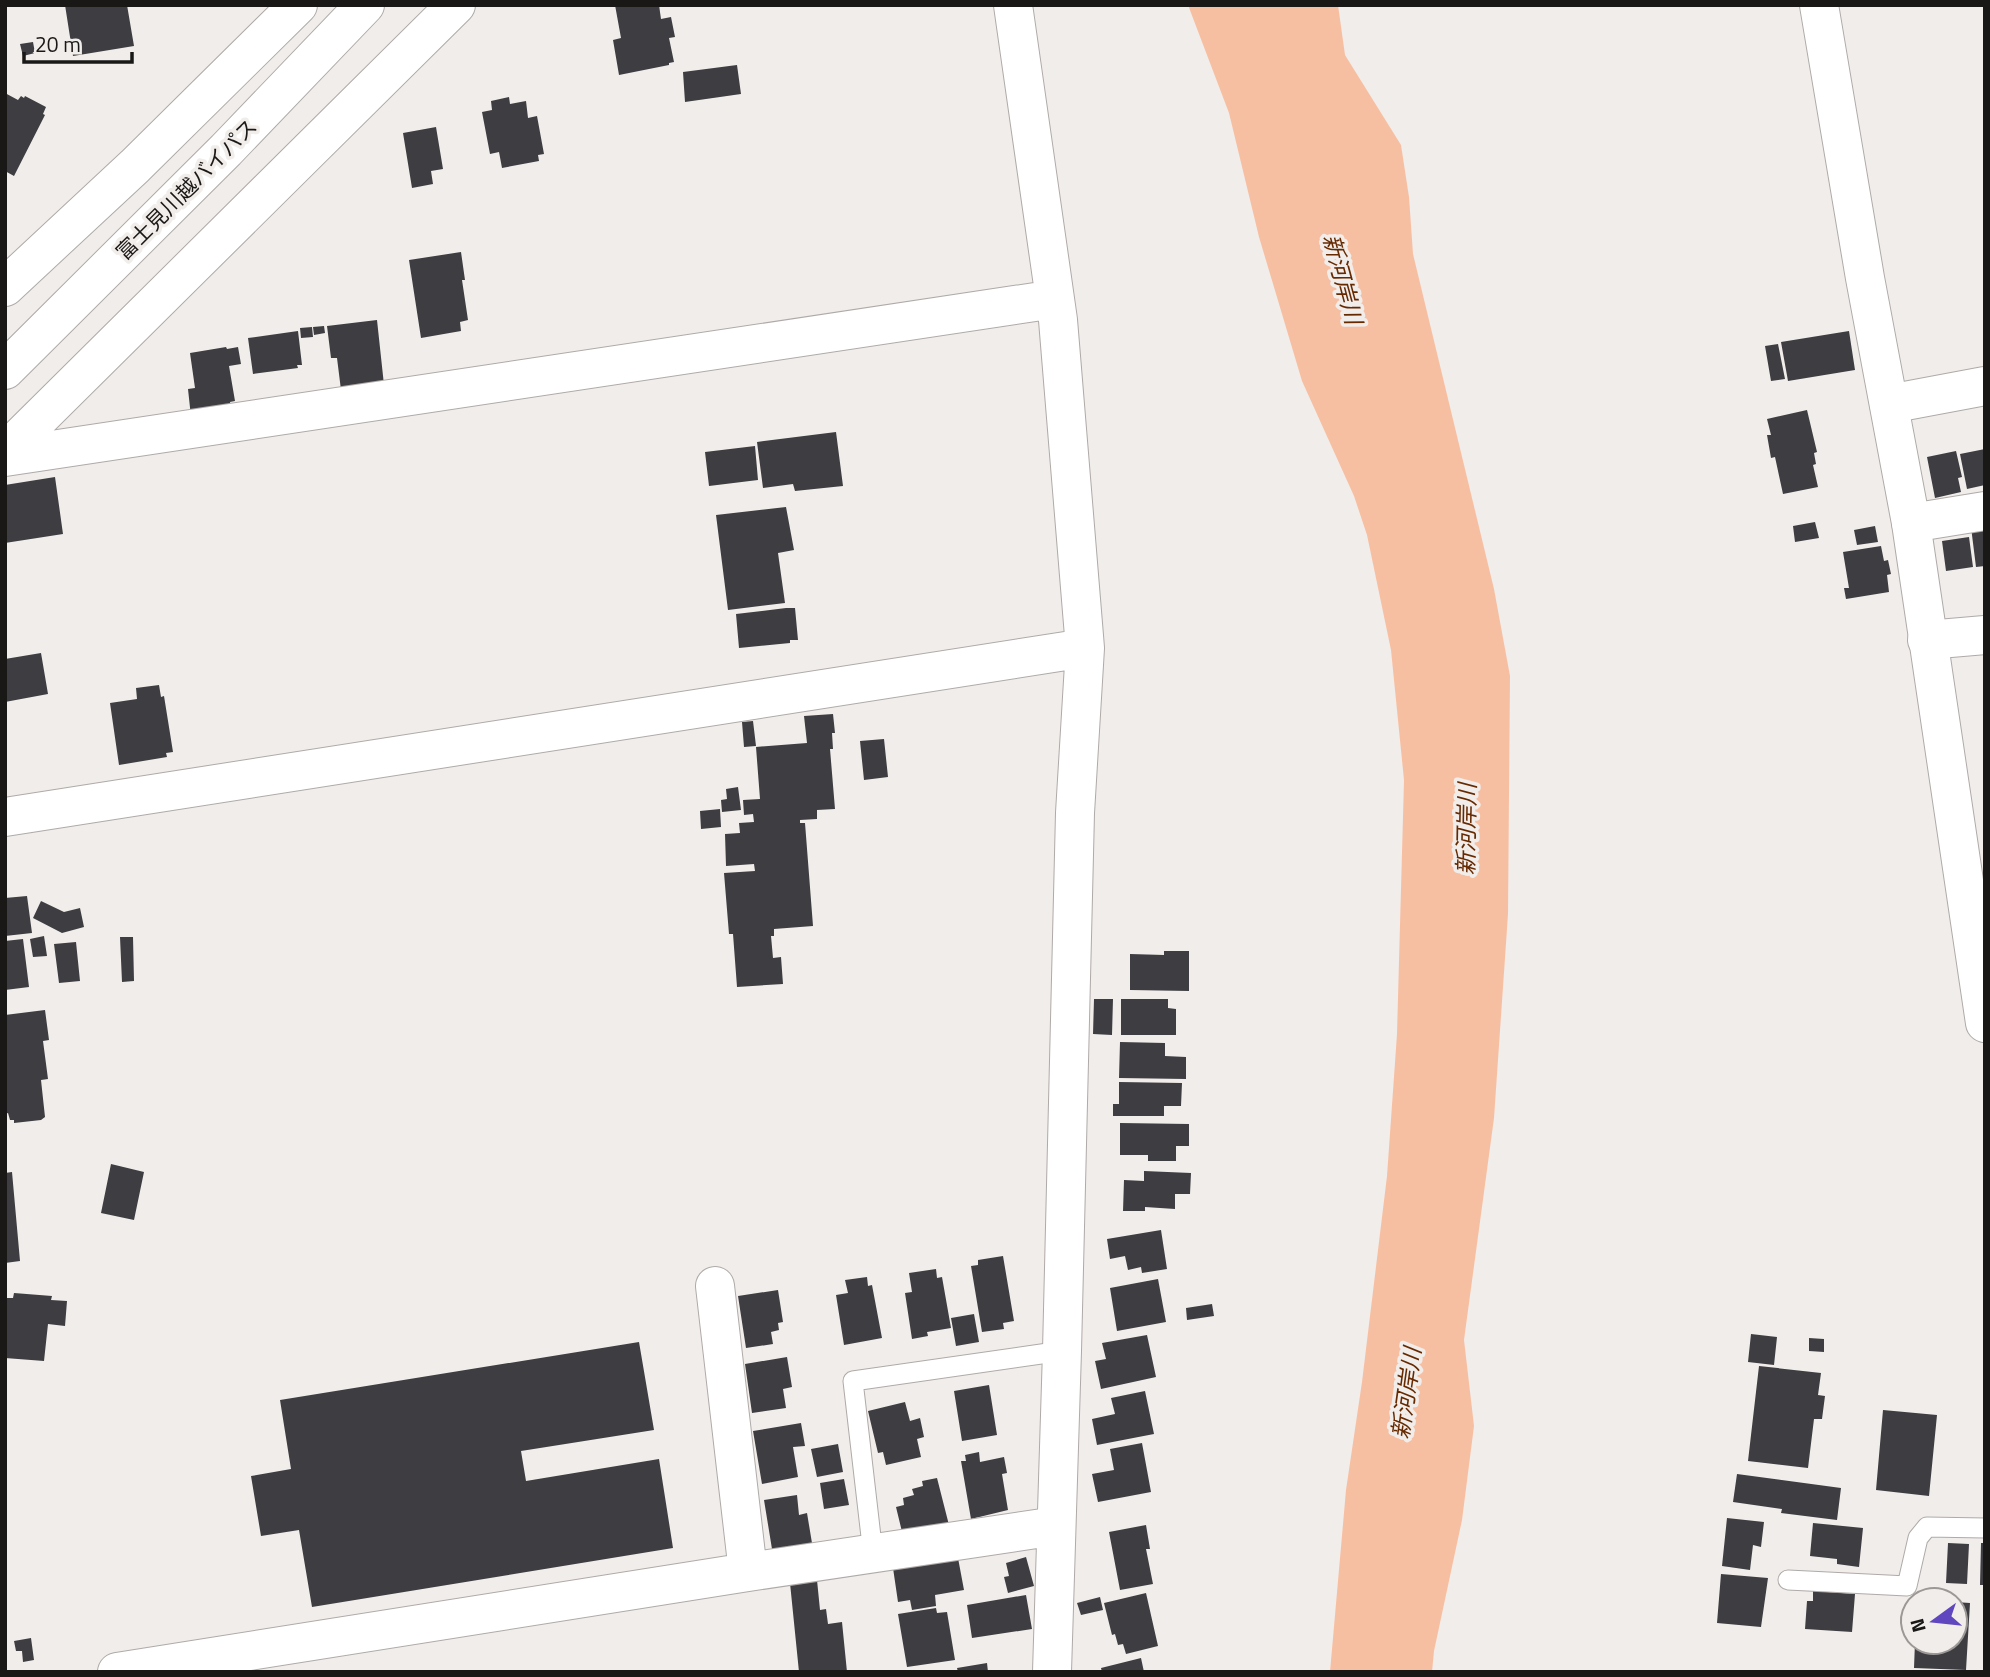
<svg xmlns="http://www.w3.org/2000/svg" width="1990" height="1677" font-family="'Titillium Web','Noto Sans JP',sans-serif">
<rect width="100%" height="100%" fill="#f1edea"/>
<path fill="#f7bfa2" d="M 1188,5 L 1338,5 L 1345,55 L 1401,145 L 1409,197 L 1413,254 L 1494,589 L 1510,676 L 1508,914 L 1494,1118 L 1464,1340 L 1474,1426 L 1462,1520 L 1434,1651 L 1432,1672 L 1330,1672 L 1346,1490 L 1362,1382 L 1387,1176 L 1397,1034 L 1404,780 L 1391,650 L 1367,535 L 1354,496 L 1302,381 L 1259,237 L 1229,113 Z"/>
<path fill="#3e3d41" d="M 65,5 L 127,5 L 134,46 L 73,56 Z
M 615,5 L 659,5 L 661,19 L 671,17 L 675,37 L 669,38 L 674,62 L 669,63 L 669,65 L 619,75 L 613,40 L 621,38 Z
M 33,42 L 35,53 L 23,56 L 20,44 Z
M 737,65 L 741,94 L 685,102 L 683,72 Z
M 5,93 L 18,100 L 21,96 L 24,98 L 25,96 L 46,107 L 43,114 L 45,115 L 14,176 L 5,171 Z
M 509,97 L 510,104 L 526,101 L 528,118 L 537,116 L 544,154 L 538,155 L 539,161 L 502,168 L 499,152 L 490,154 L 482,112 L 492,110 L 491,101 Z
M 436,127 L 443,169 L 431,171 L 433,184 L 412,188 L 403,133 Z
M 461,252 L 465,280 L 462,280 L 468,320 L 460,322 L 461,331 L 421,338 L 409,260 Z
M 377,320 L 384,385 L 341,390 L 337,358 L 331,358 L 327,326 Z
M 324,326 L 325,333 L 314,335 L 313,327 Z
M 312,327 L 313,337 L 301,338 L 300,328 Z
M 298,331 L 302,365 L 297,365 L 298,368 L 253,374 L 248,338 Z
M 1849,331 L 1855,370 L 1788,381 L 1781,342 Z
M 1778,344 L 1785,379 L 1771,381 L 1765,346 Z
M 226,347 L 227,349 L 238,347 L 241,364 L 229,366 L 235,401 L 230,402 L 232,411 L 191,417 L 188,389 L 195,388 L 190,353 Z
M 1807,410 L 1817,452 L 1814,453 L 1816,464 L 1813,465 L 1818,487 L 1783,494 L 1775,457 L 1771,458 L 1767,435 L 1771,435 L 1767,419 Z
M 836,432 L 843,486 L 795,491 L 793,484 L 763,488 L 757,442 Z
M 755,446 L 758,480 L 709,486 L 705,452 Z
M 1985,449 L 1985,485 L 1967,489 L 1960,454 Z
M 1956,451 L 1962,477 L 1958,478 L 1961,492 L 1935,498 L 1927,457 Z
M 55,477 L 63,534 L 5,543 L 5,485 Z
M 786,507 L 794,550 L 778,553 L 785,603 L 728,610 L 716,515 Z
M 1815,522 L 1819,538 L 1795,542 L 1793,526 Z
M 1985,525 L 1985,566 L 1976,567 L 1971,527 Z
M 1875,526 L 1878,542 L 1857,545 L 1854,530 Z
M 1969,537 L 1973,567 L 1946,571 L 1942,541 Z
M 1881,546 L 1884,561 L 1888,560 L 1891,574 L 1887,575 L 1889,592 L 1846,599 L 1844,588 L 1849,588 L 1843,552 Z
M 786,608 L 795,608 L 798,640 L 790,640 L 790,643 L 739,648 L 736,614 Z
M 41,653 L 48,694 L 5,702 L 5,659 Z
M 159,685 L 161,697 L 164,696 L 173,752 L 166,753 L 167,757 L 119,765 L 110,703 L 137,699 L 136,688 Z
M 833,714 L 835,733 L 832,733 L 833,749 L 830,749 L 835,809 L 817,810 L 817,819 L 800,820 L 800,823 L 805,823 L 813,926 L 774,929 L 774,936 L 771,936 L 773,958 L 781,957 L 783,984 L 737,987 L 733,934 L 729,934 L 724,873 L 755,871 L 754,864 L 726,866 L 725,834 L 740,833 L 739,823 L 754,822 L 753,814 L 744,815 L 743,800 L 760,799 L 756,747 L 807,743 L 804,716 Z
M 753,721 L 756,746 L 744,747 L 742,722 Z
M 884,739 L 888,777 L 864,780 L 860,741 Z
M 738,787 L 741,810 L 722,812 L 721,800 L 727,799 L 726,789 Z
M 720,809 L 721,827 L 701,829 L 700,811 Z
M 27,896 L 32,933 L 5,936 L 5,898 Z
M 41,901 L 64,912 L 80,908 L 84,927 L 62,933 L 33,918 Z
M 44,936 L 47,956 L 33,957 L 30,939 Z
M 120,937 L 133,937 L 134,981 L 122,982 Z
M 23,939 L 29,987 L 5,990 L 5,941 Z
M 76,942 L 80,981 L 59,983 L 54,944 Z
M 1164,951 L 1189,951 L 1189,991 L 1130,990 L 1130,954 L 1164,955 Z
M 1094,999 L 1113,999 L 1112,1035 L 1093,1034 Z
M 1121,999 L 1168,999 L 1168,1008 L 1176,1009 L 1176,1035 L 1121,1035 Z
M 45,1010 L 49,1040 L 43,1041 L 48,1079 L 41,1080 L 45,1117 L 41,1120 L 14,1123 L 14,1120 L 10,1120 L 8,1113 L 5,1114 L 5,1015 Z
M 1120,1042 L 1165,1043 L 1165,1056 L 1186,1057 L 1186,1079 L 1119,1078 Z
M 1119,1082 L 1182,1083 L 1181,1106 L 1164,1106 L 1164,1116 L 1113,1116 L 1113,1104 L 1119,1104 Z
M 1120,1123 L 1189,1124 L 1189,1146 L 1176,1146 L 1176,1161 L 1148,1161 L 1148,1155 L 1120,1155 Z
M 111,1164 L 144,1172 L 134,1220 L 101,1213 Z
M 1144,1171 L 1191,1173 L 1190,1194 L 1175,1194 L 1175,1209 L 1145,1207 L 1145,1211 L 1123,1211 L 1124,1180 L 1144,1181 Z
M 12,1172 L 20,1261 L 5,1263 L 5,1173 Z
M 1161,1230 L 1167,1269 L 1142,1273 L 1141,1267 L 1128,1270 L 1125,1256 L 1110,1259 L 1107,1239 Z
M 1003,1256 L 1014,1321 L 1003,1323 L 1004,1329 L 982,1332 L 971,1266 L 978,1265 L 978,1260 Z
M 936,1269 L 937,1278 L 942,1277 L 951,1328 L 927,1332 L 928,1336 L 912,1339 L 905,1293 L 912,1292 L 909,1273 Z
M 867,1277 L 868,1286 L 872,1285 L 882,1338 L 844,1345 L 836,1295 L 848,1293 L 845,1280 Z
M 1158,1279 L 1166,1322 L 1117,1331 L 1110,1288 Z
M 778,1290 L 783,1322 L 778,1323 L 779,1330 L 771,1332 L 773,1344 L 746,1348 L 738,1296 Z
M 14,1293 L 52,1296 L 51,1300 L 67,1301 L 65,1326 L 48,1324 L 44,1361 L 5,1358 L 5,1298 L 13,1298 Z
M 1212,1304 L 1214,1316 L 1187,1320 L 1186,1308 Z
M 974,1314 L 979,1342 L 956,1346 L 951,1318 Z
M 1751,1334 L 1777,1337 L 1774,1365 L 1748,1362 Z
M 1147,1335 L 1156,1377 L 1101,1389 L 1095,1361 L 1106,1359 L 1102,1343 Z
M 1809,1338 L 1824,1339 L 1824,1352 L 1809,1351 Z
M 639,1342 L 654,1430 L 521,1451 L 526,1481 L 659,1459 L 673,1548 L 312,1607 L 299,1530 L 261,1536 L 251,1476 L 291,1469 L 280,1400 Z
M 787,1357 L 792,1387 L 783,1389 L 786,1408 L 752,1413 L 745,1364 Z
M 1759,1366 L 1821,1373 L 1818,1395 L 1825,1396 L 1822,1419 L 1814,1419 L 1808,1468 L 1748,1461 Z
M 989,1385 L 997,1435 L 962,1441 L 954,1391 Z
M 1145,1391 L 1154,1434 L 1097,1445 L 1092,1419 L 1115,1414 L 1111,1398 Z
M 905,1402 L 910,1421 L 920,1418 L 924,1437 L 917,1439 L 921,1457 L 886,1465 L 883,1452 L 878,1453 L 868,1411 Z
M 1883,1410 L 1937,1415 L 1929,1496 L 1876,1490 Z
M 801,1423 L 805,1446 L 793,1447 L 798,1477 L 762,1484 L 753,1431 Z
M 1142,1443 L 1151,1492 L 1098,1502 L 1092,1474 L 1114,1470 L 1110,1449 Z
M 838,1444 L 843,1472 L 817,1477 L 811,1449 Z
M 979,1452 L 980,1462 L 1004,1457 L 1007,1473 L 1002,1474 L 1008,1510 L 971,1519 L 961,1461 L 966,1461 L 965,1455 Z
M 1737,1474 L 1841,1488 L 1837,1520 L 1781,1513 L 1782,1509 L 1733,1502 Z
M 937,1478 L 950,1529 L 904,1540 L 896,1507 L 904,1505 L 903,1498 L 914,1495 L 912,1489 L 923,1486 L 922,1481 Z
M 844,1479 L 849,1505 L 824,1509 L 820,1483 Z
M 797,1495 L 799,1515 L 807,1513 L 812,1543 L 772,1549 L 764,1500 Z
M 1727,1518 L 1764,1522 L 1761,1547 L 1753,1545 L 1750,1570 L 1722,1566 Z
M 1813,1523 L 1863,1528 L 1859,1567 L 1837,1564 L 1837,1559 L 1810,1556 Z
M 1146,1525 L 1150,1549 L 1146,1549 L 1153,1584 L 1120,1590 L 1109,1532 Z
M 1948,1543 L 1969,1544 L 1967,1584 L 1946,1583 Z
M 1981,1543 L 1985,1543 L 1985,1585 L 1980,1585 Z
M 1026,1557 L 1034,1586 L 1008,1593 L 1004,1577 L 1009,1576 L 1006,1563 Z
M 958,1558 L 964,1590 L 935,1595 L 936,1606 L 912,1610 L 910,1600 L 898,1602 L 893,1568 Z
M 1721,1574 L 1768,1578 L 1761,1627 L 1717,1623 Z
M 817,1580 L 820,1610 L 826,1609 L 828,1624 L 842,1622 L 847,1672 L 799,1672 L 790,1583 Z
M 1813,1591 L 1855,1594 L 1852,1632 L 1805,1629 L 1807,1601 L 1813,1601 Z
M 1146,1593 L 1158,1646 L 1126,1654 L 1123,1644 L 1118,1645 L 1115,1634 L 1112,1635 L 1104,1603 Z
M 1026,1595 L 1032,1629 L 972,1638 L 967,1605 Z
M 1100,1597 L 1103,1610 L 1081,1615 L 1077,1603 Z
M 1955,1602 L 1970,1603 L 1966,1670 L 1914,1668 L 1915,1642 L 1955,1642 Z
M 936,1608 L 937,1613 L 947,1612 L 955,1660 L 907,1667 L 898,1614 Z
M 31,1638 L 34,1660 L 23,1662 L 22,1651 L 16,1651 L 14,1641 Z
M 1141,1658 L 1144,1672 L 1102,1672 L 1101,1668 Z
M 987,1663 L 988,1672 L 958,1672 L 957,1668 Z"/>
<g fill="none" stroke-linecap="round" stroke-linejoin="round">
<defs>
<path id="lane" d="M 873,1554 L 853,1381 L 1062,1351
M 1788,1580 L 1907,1586 L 1918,1538 L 1927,1527 L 1985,1528"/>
<path id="street" d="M 1013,5 L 1058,320 L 1085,648 L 1075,813 L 1062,1351 L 1052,1672
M 1889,404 L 1985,386
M 5,452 L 456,5
M 5,457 L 1055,299
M 1911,523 L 1985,511
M 1927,640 L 1985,635
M 5,817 L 1085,648
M 715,1286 L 748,1572
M 117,1672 L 748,1572 L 1056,1526"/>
<path id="secondary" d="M 1819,5 L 1865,278 L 1911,523 L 1985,1023"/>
<path id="highway" d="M 5,287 L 135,166 L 298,5
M 5,370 L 226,150 L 365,5"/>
</defs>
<use href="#lane" stroke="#afaaa8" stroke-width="21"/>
<use href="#street" stroke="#afaaa8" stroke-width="40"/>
<use href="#secondary" stroke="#afaaa8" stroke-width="40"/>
<use href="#highway" stroke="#afaaa8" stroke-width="40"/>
<use href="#lane" stroke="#fff" stroke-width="19"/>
<use href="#street" stroke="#fff" stroke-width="38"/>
<use href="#secondary" stroke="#fff" stroke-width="38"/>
<use href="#highway" stroke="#fff" stroke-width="38"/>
</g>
<g text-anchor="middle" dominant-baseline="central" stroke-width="7" stroke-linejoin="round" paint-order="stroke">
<g font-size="21" fill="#1a1817" stroke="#f1edea">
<text transform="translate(186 189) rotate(-45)">富士見川越バイパス</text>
</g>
<g font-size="23" font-style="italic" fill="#662900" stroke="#f1edea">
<text transform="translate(1343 279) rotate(75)">新河岸川</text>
<text transform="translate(1466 829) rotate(-89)">新河岸川</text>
<text transform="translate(1406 1393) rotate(-82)">新河岸川</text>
</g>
</g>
<rect width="1990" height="1677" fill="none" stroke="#1a1817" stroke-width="14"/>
<g transform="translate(1934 1621) rotate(255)"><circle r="33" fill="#f1edea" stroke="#9b9896" stroke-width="2"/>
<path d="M0-5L12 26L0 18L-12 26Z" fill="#6046bf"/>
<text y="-10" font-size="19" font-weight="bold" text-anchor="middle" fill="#1a1817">N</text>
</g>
<path d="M24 52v10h108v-10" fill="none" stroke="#1a1817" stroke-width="3.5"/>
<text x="35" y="52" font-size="21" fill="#1a1817" stroke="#f1edea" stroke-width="5" paint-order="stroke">20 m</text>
</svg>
